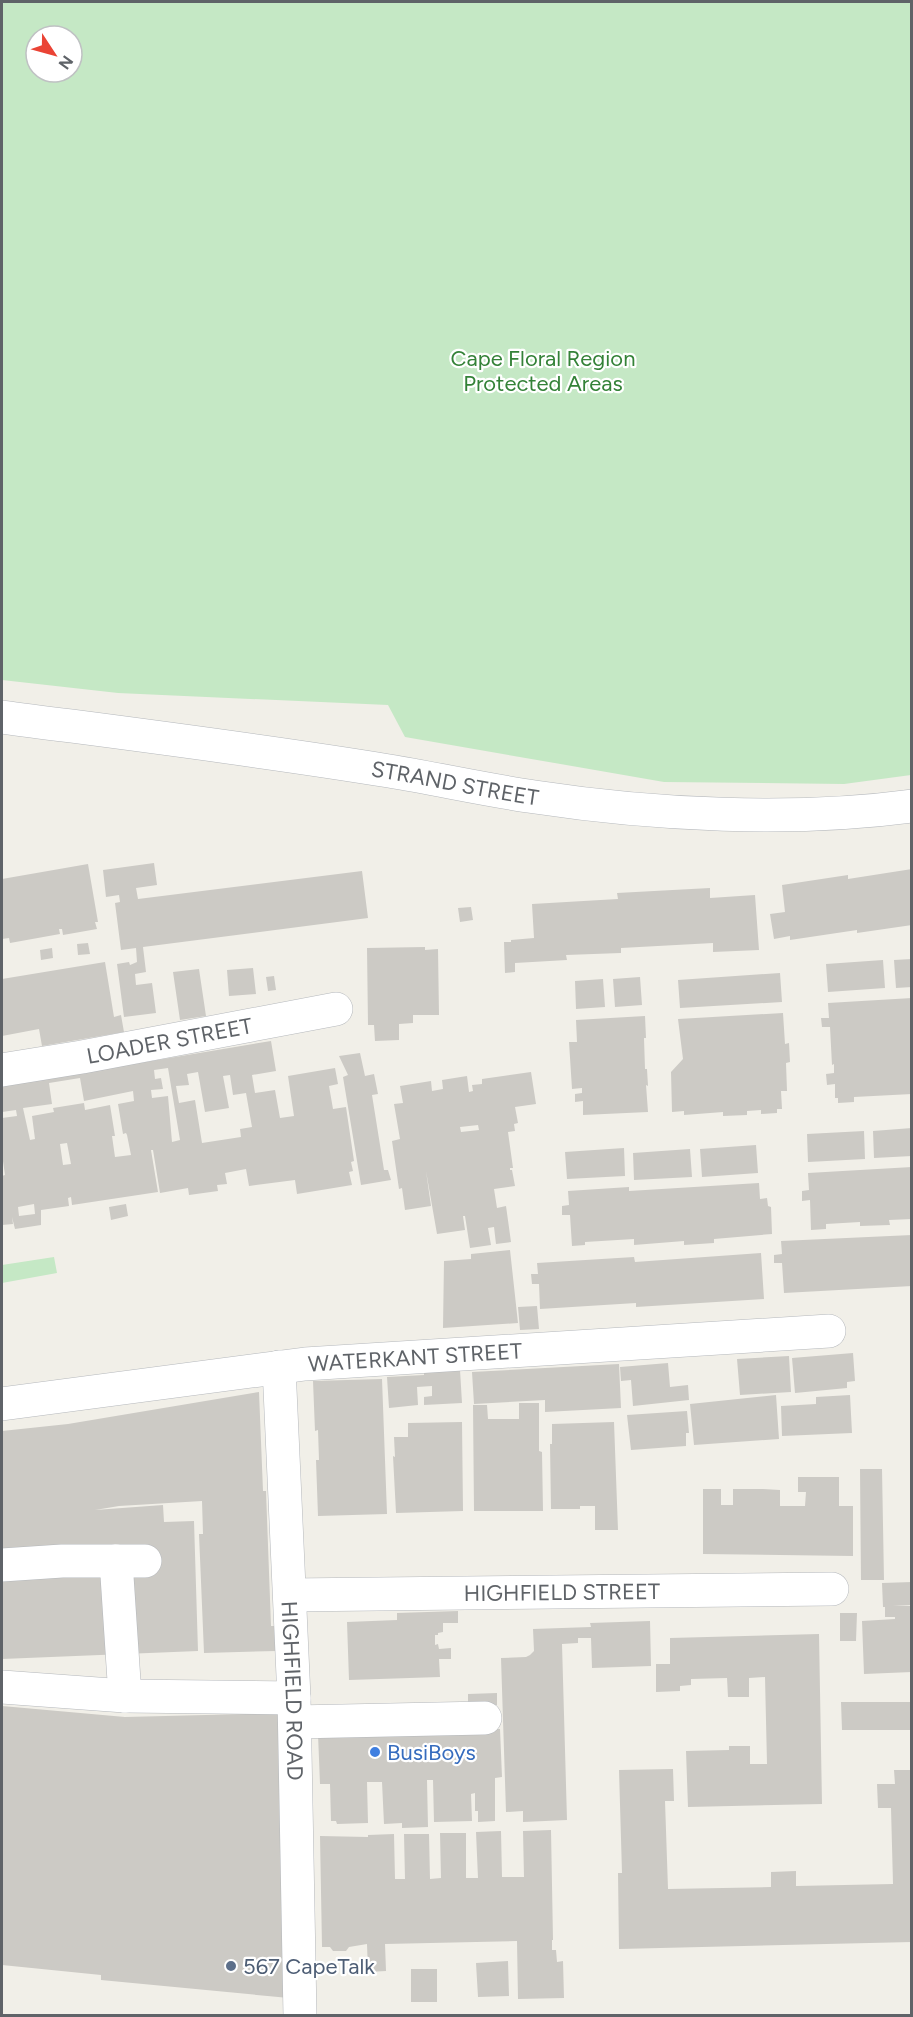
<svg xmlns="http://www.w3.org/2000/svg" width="913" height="2017" font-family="Figtree,sans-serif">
<rect width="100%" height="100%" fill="#f1efe8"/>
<path fill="#c5e8c5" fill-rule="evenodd" d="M 2,2 L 911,2 L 911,775 L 844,784 L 664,782 L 405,737 L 388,705 L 118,693 L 2,680 ZM 36,36 L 72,36 L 72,72 L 36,72 Z
M 54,1257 L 57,1273 L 2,1283 L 2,1265 Z"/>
<path fill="#cccac5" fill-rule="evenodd" d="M 154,863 L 157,885 L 136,888 L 138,899 L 362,871 L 368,918 L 143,947 L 146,972 L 135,974 L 136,985 L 152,983 L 156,1013 L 124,1017 L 117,964 L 129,962 L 130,965 L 137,962 L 136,948 L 121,950 L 115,903 L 120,902 L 119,895 L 106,897 L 103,870 Z
M 88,864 L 98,922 L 95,922 L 97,929 L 63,935 L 62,929 L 59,929 L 60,934 L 10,943 L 9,938 L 2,939 L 2,879 Z
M 912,869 L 912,925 L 857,933 L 857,930 L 790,940 L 790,936 L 774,939 L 770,914 L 785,912 L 782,885 L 848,875 L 848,879 Z
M 710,888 L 710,898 L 755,895 L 759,950 L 713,952 L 713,943 L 621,948 L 621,953 L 566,955 L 567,960 L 515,963 L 515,972 L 505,973 L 504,942 L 511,942 L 511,940 L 534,938 L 532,904 L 618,899 L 617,893 Z
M 471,907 L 473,920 L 460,922 L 458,908 Z
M 88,943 L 90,954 L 78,955 L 77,944 Z
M 425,947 L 425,950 L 438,949 L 439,1015 L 413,1015 L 413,1023 L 399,1024 L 399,1040 L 375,1041 L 374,1025 L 368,1025 L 367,948 Z
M 52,948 L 53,958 L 41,960 L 40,950 Z
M 912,959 L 912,987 L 896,988 L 894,960 Z
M 883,960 L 885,988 L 828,992 L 826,964 Z
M 105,962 L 114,1017 L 121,1015 L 124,1032 L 42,1046 L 39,1029 L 2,1036 L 2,979 Z
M 253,968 L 256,994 L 229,996 L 227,970 Z
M 199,969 L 206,1016 L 180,1020 L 173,972 Z
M 780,973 L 782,1002 L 680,1008 L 678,980 Z
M 274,976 L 276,990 L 268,991 L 266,977 Z
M 640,977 L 642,1005 L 615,1007 L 613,979 Z
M 603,979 L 605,1007 L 576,1009 L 575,981 Z
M 912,998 L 912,1094 L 854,1097 L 854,1102 L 838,1103 L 838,1098 L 835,1098 L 835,1084 L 827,1085 L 826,1074 L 834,1073 L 834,1064 L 832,1065 L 830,1027 L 822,1027 L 821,1018 L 829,1018 L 828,1003 Z
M 783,1013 L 785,1044 L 789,1043 L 790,1062 L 786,1063 L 787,1091 L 781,1091 L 782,1109 L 777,1109 L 777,1113 L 761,1114 L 761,1110 L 747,1111 L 747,1115 L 723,1116 L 723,1112 L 684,1115 L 684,1111 L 672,1112 L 671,1072 L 683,1059 L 678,1019 Z
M 645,1016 L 646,1038 L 644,1038 L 645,1069 L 647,1069 L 648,1086 L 646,1085 L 648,1112 L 583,1115 L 583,1101 L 575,1102 L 575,1094 L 582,1093 L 582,1088 L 572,1089 L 569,1042 L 577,1042 L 576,1020 Z
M 271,1041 L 276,1071 L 252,1075 L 255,1093 L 275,1090 L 280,1118 L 294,1116 L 288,1076 L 335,1068 L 338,1084 L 329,1086 L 333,1109 L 346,1107 L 354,1161 L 351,1162 L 353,1171 L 349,1172 L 352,1185 L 297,1194 L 295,1180 L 249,1186 L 246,1169 L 225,1173 L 227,1184 L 217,1185 L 218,1191 L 189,1195 L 188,1188 L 160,1193 L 153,1150 L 151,1150 L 158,1192 L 72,1205 L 71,1197 L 68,1198 L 69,1206 L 41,1210 L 41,1225 L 15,1229 L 12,1217 L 13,1224 L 2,1225 L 2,1176 L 5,1175 L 2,1154 L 2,1118 L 17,1116 L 16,1110 L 2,1112 L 2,1086 ZM 168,1068 L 180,1140 L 172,1142 L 168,1096 L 152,1098 L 151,1090 L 163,1089 L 161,1078 L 155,1079 L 154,1070 ZM 198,1072 L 205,1112 L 229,1108 L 223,1076 L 230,1075 L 233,1095 L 246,1093 L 252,1127 L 240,1129 L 241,1137 L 202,1143 L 195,1100 L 179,1103 L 176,1086 L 189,1085 L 187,1074 ZM 80,1078 L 84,1101 L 133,1091 L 134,1101 L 118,1104 L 123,1134 L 126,1133 L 127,1135 L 131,1155 L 115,1157 L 112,1136 L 115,1136 L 110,1105 L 85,1110 L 84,1103 L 53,1108 L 54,1112 L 32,1116 L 35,1139 L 30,1140 L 23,1108 L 52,1104 L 49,1083 ZM 67,1143 L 71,1164 L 63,1165 L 60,1144 ZM 34,1204 L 35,1214 L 19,1216 L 18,1207 Z
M 360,1053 L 365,1076 L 374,1074 L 378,1094 L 372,1095 L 384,1170 L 388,1170 L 391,1180 L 361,1185 L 343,1077 L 348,1075 L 339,1056 Z
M 531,1072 L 536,1104 L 515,1107 L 518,1123 L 514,1124 L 515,1131 L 508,1132 L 513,1168 L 510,1168 L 510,1170 L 512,1170 L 515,1186 L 494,1189 L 497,1208 L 506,1206 L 511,1242 L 496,1244 L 494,1227 L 488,1228 L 491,1245 L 470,1248 L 465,1216 L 463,1216 L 465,1230 L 437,1234 L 426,1171 L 431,1206 L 405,1210 L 402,1188 L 399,1189 L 392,1141 L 400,1139 L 394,1104 L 403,1103 L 400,1086 L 431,1081 L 432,1091 L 443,1089 L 442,1080 L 467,1076 L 469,1092 L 473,1091 L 472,1085 L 482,1084 L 482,1079 ZM 478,1125 L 479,1130 L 461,1132 L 460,1127 Z
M 912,1128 L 912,1156 L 874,1158 L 873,1131 Z
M 864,1131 L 865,1159 L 808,1162 L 807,1134 Z
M 756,1145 L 758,1173 L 702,1177 L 700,1149 Z
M 624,1148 L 625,1176 L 567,1179 L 565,1152 Z
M 690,1149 L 692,1177 L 634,1180 L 633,1153 Z
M 912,1167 L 912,1219 L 889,1220 L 890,1225 L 860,1226 L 860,1222 L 826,1224 L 826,1229 L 811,1230 L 810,1200 L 802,1201 L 802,1191 L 809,1190 L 808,1173 Z
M 759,1183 L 760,1199 L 767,1198 L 768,1206 L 771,1207 L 772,1234 L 714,1239 L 714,1243 L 684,1245 L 684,1241 L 634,1245 L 634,1239 L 585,1242 L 585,1245 L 572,1246 L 570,1215 L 562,1215 L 562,1206 L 569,1205 L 568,1191 L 629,1187 L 629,1191 Z
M 126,1204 L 128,1216 L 111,1220 L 109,1207 Z
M 912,1235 L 912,1286 L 784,1293 L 782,1263 L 774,1263 L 774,1255 L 782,1254 L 781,1241 Z
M 510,1250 L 518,1323 L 443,1328 L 444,1261 L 471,1259 L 471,1254 Z
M 761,1253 L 764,1299 L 636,1307 L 636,1303 L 540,1309 L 539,1284 L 532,1284 L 531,1274 L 538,1274 L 537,1263 L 634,1257 L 635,1262 Z
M 537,1306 L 539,1329 L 520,1330 L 518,1307 Z
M 853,1353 L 855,1381 L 847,1382 L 847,1388 L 795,1393 L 792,1358 Z
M 789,1356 L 791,1392 L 740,1395 L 737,1359 Z
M 668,1363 L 670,1387 L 688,1385 L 689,1400 L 633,1406 L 631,1380 L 621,1381 L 620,1367 Z
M 619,1364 L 621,1408 L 545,1412 L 545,1400 L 474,1404 L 472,1372 Z
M 460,1370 L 462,1403 L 424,1405 L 424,1397 L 432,1396 L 432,1386 L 417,1387 L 418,1405 L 389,1408 L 387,1377 L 424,1375 L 424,1372 Z
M 382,1379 L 387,1514 L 318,1516 L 316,1460 L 319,1460 L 318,1430 L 315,1431 L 313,1381 Z
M 259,1392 L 263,1491 L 266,1491 L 271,1626 L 275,1626 L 276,1651 L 204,1653 L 199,1534 L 203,1534 L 202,1501 L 119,1506 L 95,1510 L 163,1505 L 164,1522 L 194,1521 L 198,1651 L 2,1659 L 2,1431 L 68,1424 Z
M 776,1395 L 779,1439 L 694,1445 L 690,1404 Z
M 850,1395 L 852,1433 L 782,1436 L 781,1406 L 816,1404 L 816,1397 Z
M 519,1403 L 539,1403 L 539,1451 L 542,1452 L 543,1511 L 474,1511 L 473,1405 L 487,1405 L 488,1419 L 519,1419 Z
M 687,1411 L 689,1433 L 686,1433 L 686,1446 L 631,1450 L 627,1415 Z
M 462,1422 L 463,1511 L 396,1513 L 393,1456 L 395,1457 L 394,1437 L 408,1437 L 408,1423 Z
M 614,1422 L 618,1530 L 595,1530 L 595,1506 L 580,1506 L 580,1509 L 551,1509 L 550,1444 L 552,1444 L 552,1424 Z
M 860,1469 L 882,1469 L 884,1580 L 861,1580 Z
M 798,1477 L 839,1477 L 839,1506 L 853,1506 L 853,1556 L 703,1554 L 703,1489 L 721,1489 L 721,1505 L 733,1505 L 733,1489 L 763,1489 L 780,1490 L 780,1506 L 805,1506 L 806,1492 L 798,1492 Z
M 912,1582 L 912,1605 L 893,1606 L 912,1606 L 912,1672 L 864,1674 L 862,1621 L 895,1619 L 895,1617 L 885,1617 L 885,1607 L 883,1607 L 882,1583 Z
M 458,1611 L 458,1623 L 443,1623 L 443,1632 L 438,1633 L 438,1635 L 435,1635 L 435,1645 L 438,1644 L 439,1649 L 451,1648 L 451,1659 L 439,1659 L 440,1677 L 349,1680 L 347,1622 L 397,1620 L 397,1613 Z
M 840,1613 L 857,1613 L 856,1641 L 840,1641 Z
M 650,1621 L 651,1666 L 592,1668 L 591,1638 L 578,1638 L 578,1643 L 562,1644 L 567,1820 L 523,1822 L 523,1811 L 506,1812 L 501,1658 L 526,1657 L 530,1655 L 534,1651 L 533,1629 L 591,1627 L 590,1623 Z
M 819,1634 L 822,1804 L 688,1807 L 686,1751 L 729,1750 L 729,1746 L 750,1746 L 750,1764 L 767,1764 L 765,1677 L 749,1678 L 749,1697 L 728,1697 L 727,1678 L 691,1679 L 691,1685 L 680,1686 L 680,1691 L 656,1692 L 656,1664 L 670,1664 L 670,1638 Z
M 497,1693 L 497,1705 L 468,1706 L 468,1694 Z
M 841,1702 L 912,1702 L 912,1730 L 842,1730 Z
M 2,1706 L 125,1717 L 282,1713 L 289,1998 L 101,1980 L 101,1975 L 2,1965 Z
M 500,1729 L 502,1777 L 495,1778 L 495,1821 L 478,1822 L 478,1811 L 475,1811 L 475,1793 L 471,1794 L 472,1821 L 434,1822 L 433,1780 L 427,1780 L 428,1827 L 402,1828 L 402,1823 L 384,1824 L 382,1782 L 367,1782 L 368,1823 L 337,1824 L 336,1821 L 331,1821 L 330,1784 L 320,1784 L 318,1734 Z
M 673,1769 L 674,1801 L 665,1801 L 668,1889 L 771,1887 L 771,1872 L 796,1871 L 796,1886 L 893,1884 L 891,1808 L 878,1808 L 877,1784 L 895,1784 L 894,1770 L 912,1770 L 912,1942 L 619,1949 L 618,1873 L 622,1873 L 619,1770 Z
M 551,1830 L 553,1940 L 552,1940 L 552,1950 L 556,1950 L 557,1962 L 563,1961 L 564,1998 L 518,1999 L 517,1941 L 385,1944 L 386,1971 L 368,1972 L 367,1944 L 349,1947 L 346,1951 L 333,1951 L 330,1947 L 322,1947 L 320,1836 L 368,1837 L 368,1835 L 394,1834 L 395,1879 L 405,1879 L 404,1834 L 429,1834 L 430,1879 L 441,1878 L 440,1833 L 466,1833 L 466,1878 L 478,1878 L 476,1832 L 501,1831 L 502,1877 L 524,1877 L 523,1831 Z
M 508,1961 L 509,1996 L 478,1997 L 476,1963 Z
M 411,1969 L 437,1969 L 437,2002 L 411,2002 Z"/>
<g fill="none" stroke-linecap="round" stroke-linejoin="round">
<defs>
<g id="minor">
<path id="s1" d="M 2,717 C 131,734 261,750 389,771 C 438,779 486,790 535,797 C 653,815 793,822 912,806"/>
<path id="s2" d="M 2,1070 L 82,1057 L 336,1009"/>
<path id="s3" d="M 279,1367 L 294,1698 L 300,2016"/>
<path id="s4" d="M 2,1404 L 305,1364 L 829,1331"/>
<path d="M 116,1561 L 125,1696"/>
<path d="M 2,1565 L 62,1561 L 145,1561"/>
<path id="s5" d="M 290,1595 L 832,1589"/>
<path d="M 2,1687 L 125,1696 L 294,1698"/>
<path d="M 295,1722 L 485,1718"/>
</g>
</defs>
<use href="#minor" stroke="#b5b8bc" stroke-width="34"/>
<use href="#minor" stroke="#fff" stroke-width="33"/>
</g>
<circle fill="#3f7fe0" stroke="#fff" stroke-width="2" cx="375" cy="1752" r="6"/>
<circle fill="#5c6f8a" stroke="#fff" stroke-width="2" cx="231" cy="1966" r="6"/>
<g text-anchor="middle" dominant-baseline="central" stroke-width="4.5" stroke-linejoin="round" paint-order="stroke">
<g font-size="22" fill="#348238" stroke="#fff">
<text x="543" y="358">Cape Floral Region<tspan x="543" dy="25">Protected Areas</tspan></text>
</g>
<g font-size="22" fill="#5f6368" stroke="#fff">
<text stroke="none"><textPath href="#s1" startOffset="458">STRAND STREET</textPath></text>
<text stroke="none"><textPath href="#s2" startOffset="170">LOADER STREET</textPath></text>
<text stroke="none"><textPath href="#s4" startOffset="416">WATERKANT STREET</textPath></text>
<text stroke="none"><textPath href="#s5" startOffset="272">HIGHFIELD STREET</textPath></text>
<text stroke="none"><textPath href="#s3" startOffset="324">HIGHFIELD ROAD</textPath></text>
</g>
<g font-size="22" fill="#366cbe" stroke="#fff" text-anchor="start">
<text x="387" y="1752">BusiBoys</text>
</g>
<g font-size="22" fill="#4e5e75" stroke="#fff" text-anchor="start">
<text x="243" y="1966">567 CapeTalk</text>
</g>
</g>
<rect width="913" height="2017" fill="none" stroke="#5f6368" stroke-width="6"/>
<g transform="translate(54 54) rotate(126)"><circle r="28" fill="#ffffff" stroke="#bfc1c3" stroke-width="1.5"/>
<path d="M0-4.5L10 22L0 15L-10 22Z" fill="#ea4335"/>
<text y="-9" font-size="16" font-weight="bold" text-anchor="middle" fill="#5f6368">N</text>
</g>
</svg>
